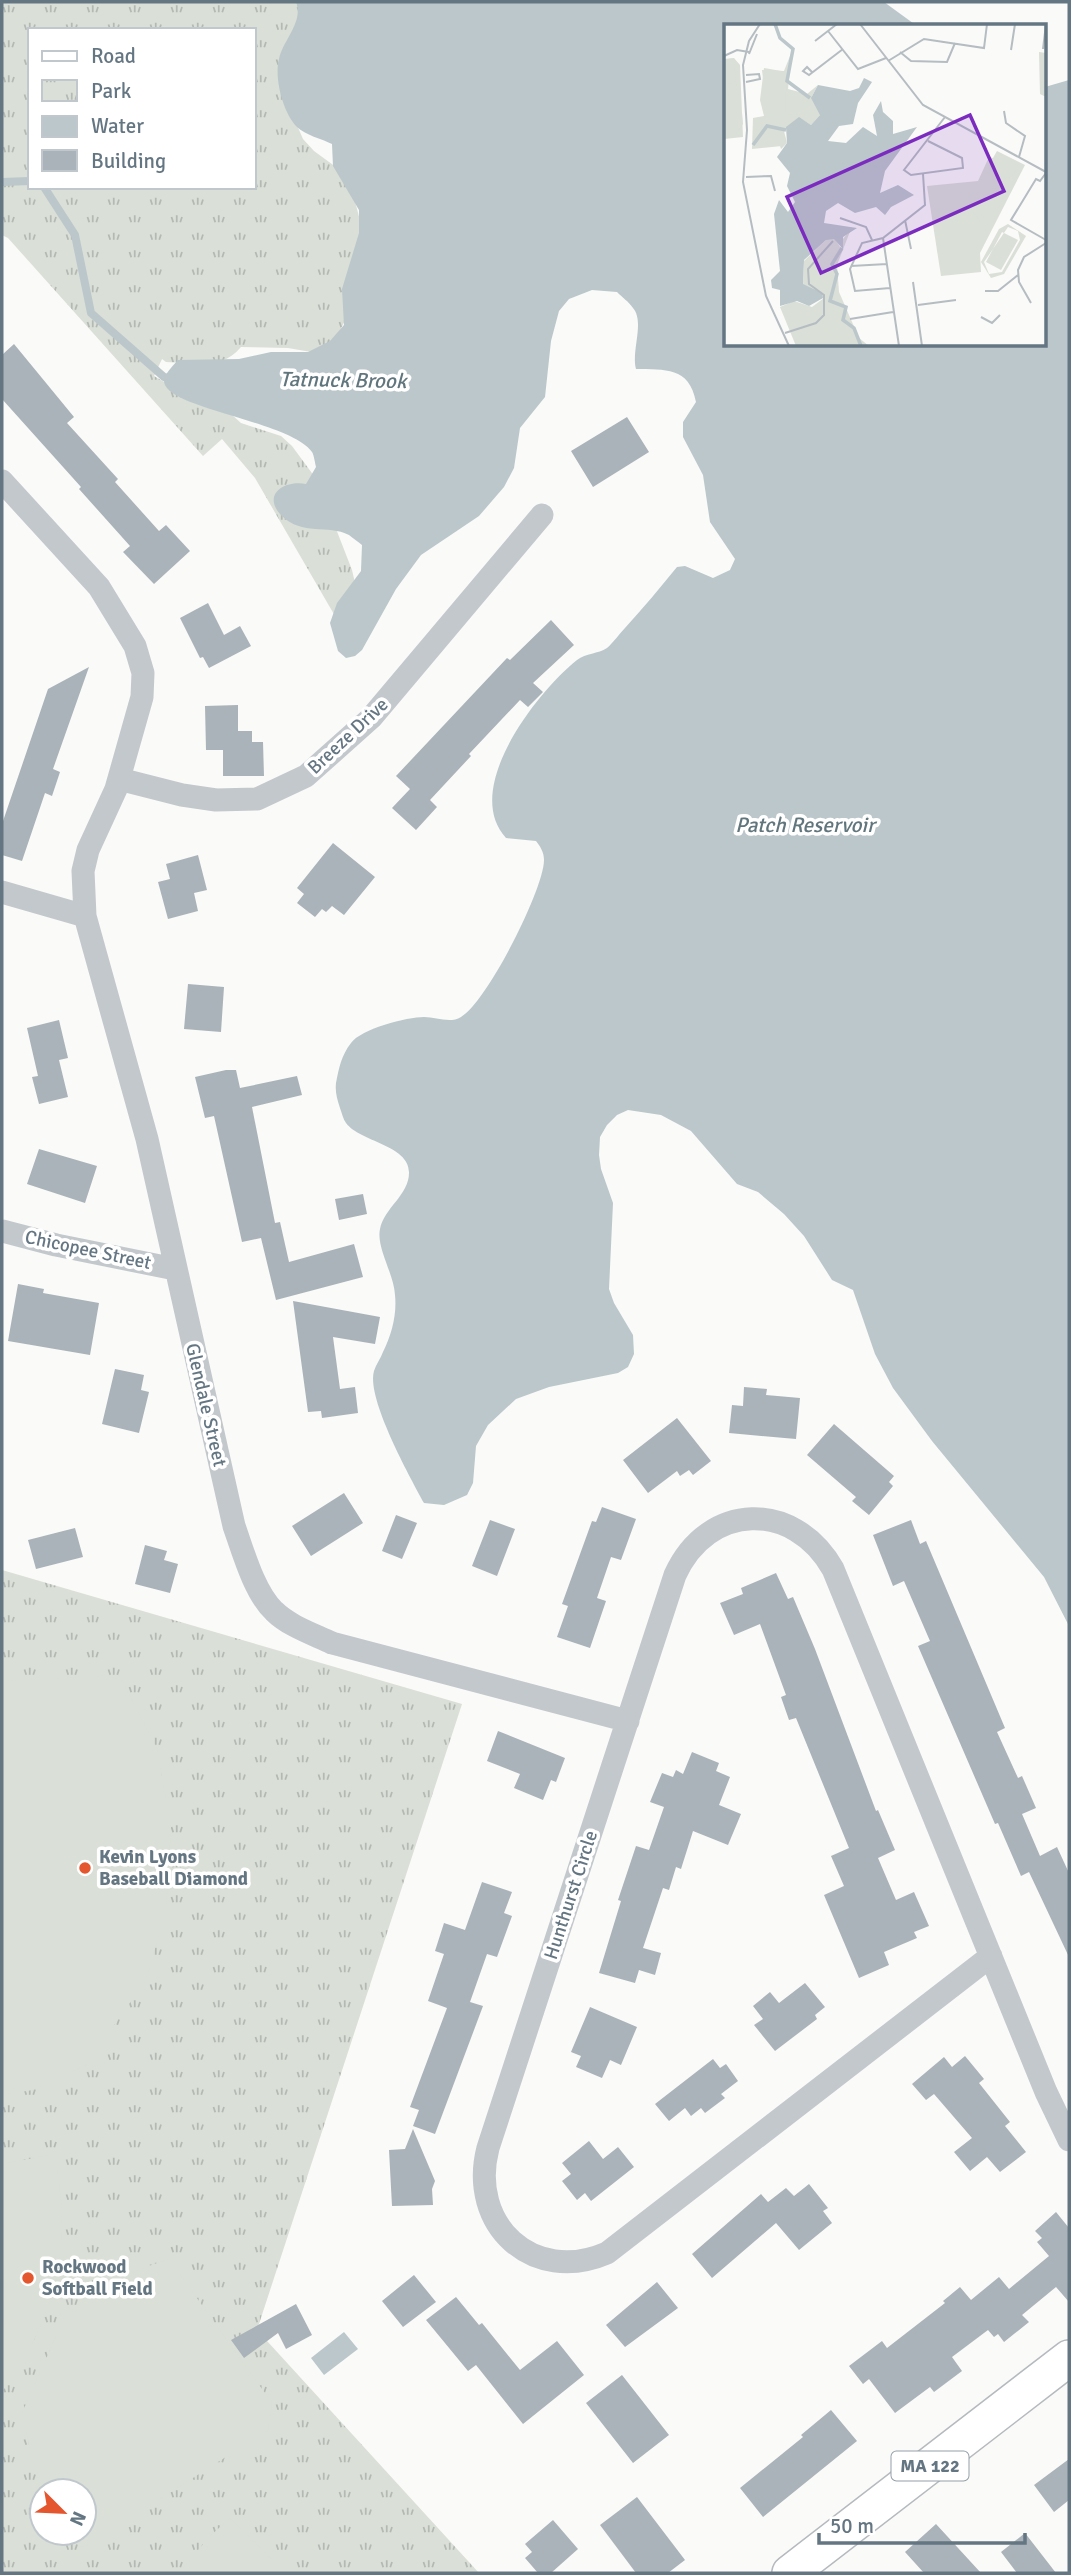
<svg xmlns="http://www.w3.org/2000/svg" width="1071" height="2575" font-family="Signika,sans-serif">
<defs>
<pattern id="park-tufts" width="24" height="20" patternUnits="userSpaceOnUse" patternTransform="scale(1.75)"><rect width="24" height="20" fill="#dadfd7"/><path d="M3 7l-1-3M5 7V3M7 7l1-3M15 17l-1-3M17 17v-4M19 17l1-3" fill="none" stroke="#b4b9b4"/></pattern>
</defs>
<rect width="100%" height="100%" fill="#fafaf8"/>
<path fill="url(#park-tufts)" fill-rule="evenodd" d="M 2,2 L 302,2 L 296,123 L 303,139 L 314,151 L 340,170 L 351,186 L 363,232 L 348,314 L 336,339 L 317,353 L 288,348 L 241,347 C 221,371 195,363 166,362 L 162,359 L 154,376 L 173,387 L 231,414 L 241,423 L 281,436 L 292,446 L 317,480 L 352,570 L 355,583 L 335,616 L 255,478 L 222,439 L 203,456 L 8,238 L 2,235 ZM 30,30 L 254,30 L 254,187 L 30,187 Z
M 2,1570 L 462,1704 L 257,2330 L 479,2573 L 2,2573 ZM 42,2491 L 84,2491 L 84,2533 L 42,2533 Z"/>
<path fill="#dadfd7" d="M 119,1675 L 157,1749 L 171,1826 L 166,1911 L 146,1980 L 86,2065 L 33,2090 L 2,2095 L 2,1681 Z
M 55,2154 C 57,2171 60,2187 61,2203 C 66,2270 43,2340 2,2392 L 2,2164 Z
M 169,2259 L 272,2403 L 268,2430 L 83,2548 L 73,2533 L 84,2533 L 84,2491 L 48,2491 L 34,2467 L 22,2413 L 64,2318 L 102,2282 Z
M 230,2518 L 286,2573 L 179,2573 L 209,2537 Z"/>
<path fill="#bbc7cb" d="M 296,2 L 884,2 L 917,26 L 726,26 L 726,345 L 1045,345 L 1045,87 L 1069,80 L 1069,1626 L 1044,1577 L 932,1441 L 893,1388 L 875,1354 L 853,1290 L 832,1280 L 804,1236 L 784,1214 L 758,1192 L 737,1184 L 691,1131 L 661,1115 L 628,1110 L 617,1115 L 607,1125 L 600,1137 L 599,1155 L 601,1169 L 613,1203 L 609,1289 L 614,1303 L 633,1335 L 634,1354 L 628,1367 L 618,1373 L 549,1387 L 516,1399 L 488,1425 L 476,1446 L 473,1483 L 467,1495 L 444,1505 L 424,1503 C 410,1477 366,1398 374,1371 C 376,1364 381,1358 383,1352 C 392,1334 397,1314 395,1295 C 394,1274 376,1247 380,1229 C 384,1208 409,1195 409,1173 C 410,1145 360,1142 346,1123 C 343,1119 342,1113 340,1108 C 337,1099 335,1092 336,1083 C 339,1068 341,1056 351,1043 C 361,1029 407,1017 424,1017 C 436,1017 450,1024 461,1017 C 487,1002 544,889 544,860 C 544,852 540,846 536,841 L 506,838 C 461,789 537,692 577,660 C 586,653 598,654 607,648 C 613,643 619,634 625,628 C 643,608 660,588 677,567 L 685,566 L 713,578 L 730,570 L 735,559 L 710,522 L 703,475 L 683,437 L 683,422 L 696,402 C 689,366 665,370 636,369 C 631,351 645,322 633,308 C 629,302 622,297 617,292 L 592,290 L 569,299 L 559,311 L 551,341 L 545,397 L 520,428 L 514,468 L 504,487 L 479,516 L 421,555 L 396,589 L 362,650 L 355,656 L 346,658 L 338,651 L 330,623 L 337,603 L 361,571 L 362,545 C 358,542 353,538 349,535 C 328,524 302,536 282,516 C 261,495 284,480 306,484 L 316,467 C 315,463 314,455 312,452 C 290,421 168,409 164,382 C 164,374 173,366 178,360 L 239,359 L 271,352 L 308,352 L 330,341 L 344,325 L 342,289 L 359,233 L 359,210 L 333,166 L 332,144 C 322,139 305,135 297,127 C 283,113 274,78 279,59 C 283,40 304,22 296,2 Z
M 344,2332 L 358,2349 L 324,2375 L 311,2358 Z"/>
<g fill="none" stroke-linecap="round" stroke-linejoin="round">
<path stroke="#bbc7cb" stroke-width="8" d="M 2,182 L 30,181
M 44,187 L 75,235 L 91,313 L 164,377 L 172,379"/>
</g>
<path fill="#aab3b9" d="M 14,344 L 74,417 L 67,423 L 118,479 L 115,482 L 159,531 L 166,525 L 190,551 L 154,584 L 123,552 L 130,546 L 79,489 L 81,487 L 2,399 L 2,355 Z
M 627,417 L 649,452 L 593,487 L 571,451 Z
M 208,603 L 224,635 L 240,626 L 251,646 L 209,668 L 203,657 L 200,658 L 180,618 Z
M 551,620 L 574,645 L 533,683 L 543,692 L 528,707 L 520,700 L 469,754 L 471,756 L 430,800 L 437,807 L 416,830 L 392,808 L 410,789 L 396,776 L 507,658 L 510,660 Z
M 89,667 L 53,769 L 60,772 L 52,796 L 45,793 L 22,861 L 2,855 L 2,824 L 48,689 Z
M 238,705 L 238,731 L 252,731 L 252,742 L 263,742 L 264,776 L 223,776 L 223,750 L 206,750 L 205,706 Z
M 333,843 L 375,877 L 344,915 L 332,906 L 326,912 L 322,909 L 315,917 L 297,903 L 304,894 L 297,888 Z
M 198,855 L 207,890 L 194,893 L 198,911 L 168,919 L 158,882 L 170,879 L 166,864 Z
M 188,984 L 224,987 L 221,1032 L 184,1029 Z
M 59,1020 L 68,1058 L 59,1060 L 68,1097 L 39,1104 L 32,1077 L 38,1076 L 27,1028 Z
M 226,1070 L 236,1070 L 240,1088 L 297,1076 L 302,1095 L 252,1107 L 275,1223 L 280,1222 L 289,1262 L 354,1244 L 363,1277 L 276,1300 L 261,1238 L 242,1242 L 214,1116 L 205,1118 L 195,1077 Z
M 39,1149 L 97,1166 L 85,1203 L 27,1184 Z
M 363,1194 L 367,1214 L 339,1220 L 335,1199 Z
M 18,1284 L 44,1289 L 43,1293 L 99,1303 L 90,1355 L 8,1341 Z
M 293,1301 L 380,1317 L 375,1344 L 333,1337 L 340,1389 L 355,1387 L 358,1413 L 322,1418 L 321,1411 L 308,1412 Z
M 115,1369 L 144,1375 L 141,1390 L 149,1392 L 139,1433 L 102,1424 Z
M 744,1387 L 767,1389 L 766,1395 L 800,1398 L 796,1439 L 729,1433 L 732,1405 L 743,1406 Z
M 677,1418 L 711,1461 L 693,1475 L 689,1470 L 680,1476 L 677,1471 L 648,1493 L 623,1460 Z
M 834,1424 L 894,1476 L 889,1482 L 893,1486 L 869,1515 L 852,1501 L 856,1497 L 807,1455 Z
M 344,1493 L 363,1523 L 311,1556 L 292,1526 Z
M 602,1507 L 636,1519 L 621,1560 L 611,1557 L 597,1598 L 606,1601 L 590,1648 L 557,1637 L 568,1606 L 562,1604 L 592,1521 L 596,1522 Z
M 396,1515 L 417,1523 L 402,1559 L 382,1551 Z
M 490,1520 L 515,1529 L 497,1576 L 472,1566 Z
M 911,1520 L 920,1544 L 926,1541 L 1005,1728 L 997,1732 L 1018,1778 L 1022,1776 L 1036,1808 L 1022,1814 L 1040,1856 L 1057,1847 L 1069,1873 L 1069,1957 L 1029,1872 L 1021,1876 L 998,1823 L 995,1824 L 918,1646 L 930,1641 L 904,1581 L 893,1586 L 873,1535 Z
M 75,1528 L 83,1557 L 36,1569 L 28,1540 Z
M 145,1545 L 167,1551 L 164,1560 L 178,1564 L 170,1593 L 135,1584 Z
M 776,1573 L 788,1599 L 793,1597 L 815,1649 L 876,1811 L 878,1810 L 895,1850 L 878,1858 L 896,1900 L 914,1892 L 929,1926 L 914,1932 L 917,1938 L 884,1952 L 889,1965 L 859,1978 L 824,1895 L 844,1886 L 831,1856 L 849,1848 L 796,1718 L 789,1720 L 781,1697 L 786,1695 L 760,1624 L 734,1635 L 720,1603 L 743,1594 L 741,1588 Z
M 498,1731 L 565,1758 L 556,1782 L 551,1780 L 543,1800 L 514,1788 L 520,1774 L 487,1761 Z
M 692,1752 L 719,1763 L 716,1771 L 730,1777 L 719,1805 L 741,1814 L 728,1845 L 693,1831 L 681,1869 L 676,1867 L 669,1890 L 663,1888 L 643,1948 L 661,1953 L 655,1975 L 639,1970 L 635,1983 L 599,1973 L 621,1901 L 618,1900 L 636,1846 L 649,1850 L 664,1807 L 650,1802 L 662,1773 L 673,1777 L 676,1770 L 683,1774 Z
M 482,1882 L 512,1892 L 504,1913 L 512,1916 L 497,1957 L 487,1954 L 470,2002 L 483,2006 L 435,2134 L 413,2126 L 419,2110 L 410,2107 L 447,2008 L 428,2001 L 444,1954 L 435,1951 L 444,1923 L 465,1930 Z
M 805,1983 L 825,2007 L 815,2015 L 817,2019 L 775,2051 L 754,2025 L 763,2019 L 753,2006 L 770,1992 L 779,2003 Z
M 590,2007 L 637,2027 L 621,2065 L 610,2060 L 602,2078 L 576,2067 L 581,2056 L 571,2052 Z
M 965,2056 L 984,2079 L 979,2083 L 1010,2122 L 1005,2126 L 1026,2152 L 1000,2172 L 987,2157 L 970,2171 L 954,2152 L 972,2138 L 934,2094 L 926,2100 L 912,2084 L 944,2057 L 952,2067 Z
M 713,2059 L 720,2068 L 726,2064 L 738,2081 L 721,2094 L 725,2098 L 705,2113 L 701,2108 L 691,2116 L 685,2108 L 669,2121 L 655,2104 Z
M 413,2129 L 435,2181 L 432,2189 L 433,2205 L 392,2206 L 389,2150 L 405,2149 Z
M 589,2141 L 603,2159 L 618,2147 L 634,2167 L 591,2201 L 585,2193 L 577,2200 L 562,2181 L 571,2174 L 562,2163 Z
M 809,2184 L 828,2208 L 823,2211 L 832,2223 L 799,2250 L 776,2223 L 712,2278 L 692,2254 L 761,2194 L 768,2202 L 786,2188 L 794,2196 Z
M 1056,2212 L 1069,2228 L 1069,2302 L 1056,2287 L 1022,2315 L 1029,2322 L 1004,2342 L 998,2334 L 994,2337 L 988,2330 L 952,2357 L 962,2371 L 934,2392 L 930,2387 L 895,2413 L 869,2379 L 863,2384 L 849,2366 L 882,2341 L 887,2348 L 945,2303 L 943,2301 L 960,2287 L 971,2300 L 999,2277 L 1009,2289 L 1049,2256 L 1037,2242 L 1042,2238 L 1035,2231 Z
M 414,2275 L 436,2302 L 403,2327 L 382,2301 Z
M 657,2282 L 678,2308 L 625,2347 L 606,2325 Z
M 456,2297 L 479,2325 L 482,2323 L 520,2370 L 557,2341 L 584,2375 L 523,2424 L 476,2365 L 468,2371 L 426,2320 Z
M 296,2304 L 312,2335 L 286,2349 L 278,2333 L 244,2358 L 231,2340 Z
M 622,2375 L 669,2435 L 633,2463 L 586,2403 Z
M 831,2410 L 857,2441 L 763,2517 L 740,2488 L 803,2437 L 801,2435 Z
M 1069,2459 L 1069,2500 L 1054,2512 L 1034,2485 Z
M 637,2497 L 685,2560 L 668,2573 L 636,2573 L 600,2525 Z
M 553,2520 L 578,2549 L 551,2573 L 538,2573 L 525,2558 L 532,2552 L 525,2544 Z
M 936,2524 L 981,2573 L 924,2573 L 905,2552 Z
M 1025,2533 L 1056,2573 L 1017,2573 L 1001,2552 Z"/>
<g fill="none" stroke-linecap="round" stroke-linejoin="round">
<defs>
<path id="primary" d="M 790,2573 L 1069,2358"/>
</defs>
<use href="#primary" stroke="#b5babe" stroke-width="38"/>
<path stroke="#c3c8cc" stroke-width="23" d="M 2,481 L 99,587 L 135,646 L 143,673 L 142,697 L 116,789 L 88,850 L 83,871 L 85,916 L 147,1139 L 234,1526 C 243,1551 254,1592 274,1611 C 289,1626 313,1634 332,1643 L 628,1721
M 119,779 L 182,795 L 216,800 L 257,799 L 306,776 L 371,718 L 542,515
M 2,892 L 85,916
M 2,1231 L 56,1245 L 175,1269
M 991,1956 L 607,2253 C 533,2285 468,2225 488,2148 L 675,1575 C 708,1502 794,1500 833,1569 L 1046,2092 L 1069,2140"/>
<use href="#primary" stroke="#fff" stroke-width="35"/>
</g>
<g fill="#e4572e" stroke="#fff" stroke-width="2.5">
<circle cx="85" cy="1868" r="7"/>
<circle cx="28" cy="2278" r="7"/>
</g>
<g text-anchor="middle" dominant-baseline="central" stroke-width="7" stroke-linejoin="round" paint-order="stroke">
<rect fill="#fff" stroke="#939fa8" stroke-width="2" x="891.5" y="2451.5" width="77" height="29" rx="5"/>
<g font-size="18" font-weight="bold" fill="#657683">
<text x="930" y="2466">MA 122</text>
</g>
<g font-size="19" fill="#657683" stroke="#fff">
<text transform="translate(348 736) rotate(-43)">Breeze Drive</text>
<text transform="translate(88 1250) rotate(12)">Chicopee Street</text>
<text transform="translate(206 1405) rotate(77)">Glendale Street</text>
<text transform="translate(571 1895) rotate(-72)">Hunthurst Circle</text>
</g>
<g font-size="19" font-weight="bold" fill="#657683" stroke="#fff" text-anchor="start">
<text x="99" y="1857">Kevin Lyons<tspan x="99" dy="22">Baseball Diamond</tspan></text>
<text x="42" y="2267">Rockwood<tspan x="42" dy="22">Softball Field</tspan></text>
</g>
<g font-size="21" font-style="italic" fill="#60757c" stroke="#fff">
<text transform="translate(343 380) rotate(1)">Tatnuck Brook</text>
<text x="805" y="825">Patch Reservoir</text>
</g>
</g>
<g transform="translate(724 24)">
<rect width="322" height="322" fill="#fafaf8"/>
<path d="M 68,27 L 64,65 L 83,70 L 94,61 L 88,72 L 97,90 L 87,101 L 76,94 L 60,107 L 63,119 L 57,125 L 49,99 L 44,98 L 38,46 L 60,47 Z" fill="#dadfd7"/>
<path d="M 10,34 L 16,41 L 19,113 L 0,115 L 0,35 ZM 40,44 L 63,48 L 61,86 L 64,90 L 76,91 L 79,96 L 70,96 L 59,109 L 62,116 L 58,122 L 28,125 L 29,94 L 40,92 L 36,76 ZM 273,127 L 301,141 L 256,229 L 257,248 L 217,252 L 203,162 L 254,157 L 265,133 L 269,134 ZM 127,205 L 113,241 L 115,268 L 135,314 L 145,322 L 72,322 L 56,283 L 70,277 L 88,283 L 100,274 L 79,262 L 80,237 L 103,215 L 111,215 L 118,226 L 119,215 Z" fill="#dadfd7"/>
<path d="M 315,28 L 322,29 L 322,73 L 316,70 ZM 10,34 L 13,72 L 0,74 L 5,73 L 3,64 L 12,65 L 9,59 L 0,61 L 0,36 ZM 0,88 L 18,89 L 19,100 L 11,111 L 0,112 ZM 279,133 L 295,145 L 285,154 L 268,153 ZM254 163a9 9 0 1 1 18 0a9 9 0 1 1-18 0ZM 265,173 L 278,180 L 261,195 L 248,177 ZM 227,177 L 241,178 L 256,197 L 232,217 L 212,188 ZM 284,200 L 302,212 L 280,250 L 267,254 L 257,238 L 275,205 ZM 284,203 L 294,207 L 296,216 L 278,248 L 265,250 L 260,238 ZM 278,208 L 294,216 L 277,246 L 262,238 Z" fill="#dadfd7" fill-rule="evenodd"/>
<path d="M 140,54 L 148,58 L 134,79 L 129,100 L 115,102 L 104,117 L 122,119 L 139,103 L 153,112 L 149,91 L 157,77 L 159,88 L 169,97 L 169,110 L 193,103 L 161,147 L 156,169 L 174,161 L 190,171 L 167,183 L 161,191 L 152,183 L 131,189 L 114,179 L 102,187 L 100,199 L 133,204 L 119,213 L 119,225 L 110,215 L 102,216 L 80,236 L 79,260 L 98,269 L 99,274 L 85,282 L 73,277 L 56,282 L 56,266 L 48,264 L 47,256 L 56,247 L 50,190 L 55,176 L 64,188 L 71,178 L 63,162 L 66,149 L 53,133 L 63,119 L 62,103 L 75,93 L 87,101 L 96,91 L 87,74 L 94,61 L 126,67 L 135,64 Z" fill="#bbc7cb"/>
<path fill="none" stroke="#bbc7cb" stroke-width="3.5" d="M 51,0 L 56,14 L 69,25 L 63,57 L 86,74M 29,121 L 43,102 L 62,106M 118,224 L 108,240 L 113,250 L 106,277 L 122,283 L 119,296 L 130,304 L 137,322"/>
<path fill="none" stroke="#b5bdc2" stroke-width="2" d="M 36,0 L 25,17 L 19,41 L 23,106 L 19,158 L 42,272 L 65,322M 136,0 L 199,81 L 322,148M 104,7 L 134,45 L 162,34M 91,17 L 113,0M 319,25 L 322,0M 287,26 L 291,0M 176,28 L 187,37 L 223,38 L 231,19M 25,30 L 33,10M 0,32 L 13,26 L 25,28M 164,37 L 200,15 L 260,24 L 263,0M 88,48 L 83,43 L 79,47 L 85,51 L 119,25M 22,51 L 35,50 L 36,55 L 22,58M 280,87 L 282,99 L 301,112 L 295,133M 204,117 L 238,134 L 239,144 L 187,151 L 180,146 L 221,93M 322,149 L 316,157 L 312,155 L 287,196 L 322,216M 22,153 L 47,152 L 51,167M 116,194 L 142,203 L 148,216M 181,196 L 187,225M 159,214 L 175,322M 127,242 L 163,240M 189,258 L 198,322M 166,264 L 131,267 L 126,245 L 138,219 L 159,214 L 201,181 L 199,150M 261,267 L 274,267 L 294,251M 307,279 L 295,258 L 294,246 L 300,233 L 322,219M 194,281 L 232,276M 257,293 L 268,299 L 276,291M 126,295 L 169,288M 61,309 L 92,299 L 100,291 L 100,271 L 85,260 L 84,245 L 109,217"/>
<path fill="#7b2cbf" fill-opacity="0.15" stroke="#7b2cbf" stroke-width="3.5" d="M 246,91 L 280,167 L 97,249 L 63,173 Z"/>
<rect width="322" height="322" fill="none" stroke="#657683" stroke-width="3.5"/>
</g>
<rect width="1071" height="2575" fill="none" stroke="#657683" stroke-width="7"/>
<rect x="28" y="28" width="228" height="161" fill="#ffffff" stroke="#c1c8cd" stroke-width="2"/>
<rect x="42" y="51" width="35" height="10" fill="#ffffff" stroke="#c1c8cd" stroke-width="2"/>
<text x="91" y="63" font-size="21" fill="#657683">Road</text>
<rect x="42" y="80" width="35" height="21" fill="url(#park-tufts)" stroke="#c1c8cd" stroke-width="2"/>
<text x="91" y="98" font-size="21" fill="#657683">Park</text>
<rect x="42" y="116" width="35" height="21" fill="#bbc7cb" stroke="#c1c8cd" stroke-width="2"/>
<text x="91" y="133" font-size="21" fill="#657683">Water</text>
<rect x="42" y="150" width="35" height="21" fill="#aab3b9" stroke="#c1c8cd" stroke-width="2"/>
<text x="91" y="168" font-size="21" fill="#657683">Building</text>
<g transform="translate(63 2512) rotate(114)"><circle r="33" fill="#ffffff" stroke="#c1c8cd" stroke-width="2"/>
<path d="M0-5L12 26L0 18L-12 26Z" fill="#e4572e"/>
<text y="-10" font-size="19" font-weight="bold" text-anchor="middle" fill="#657683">N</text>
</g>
<path d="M819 2533v10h206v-10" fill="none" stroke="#657683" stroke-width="3.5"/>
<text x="830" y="2533" font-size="21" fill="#657683" stroke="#ffffff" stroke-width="5" paint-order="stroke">50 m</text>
</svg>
